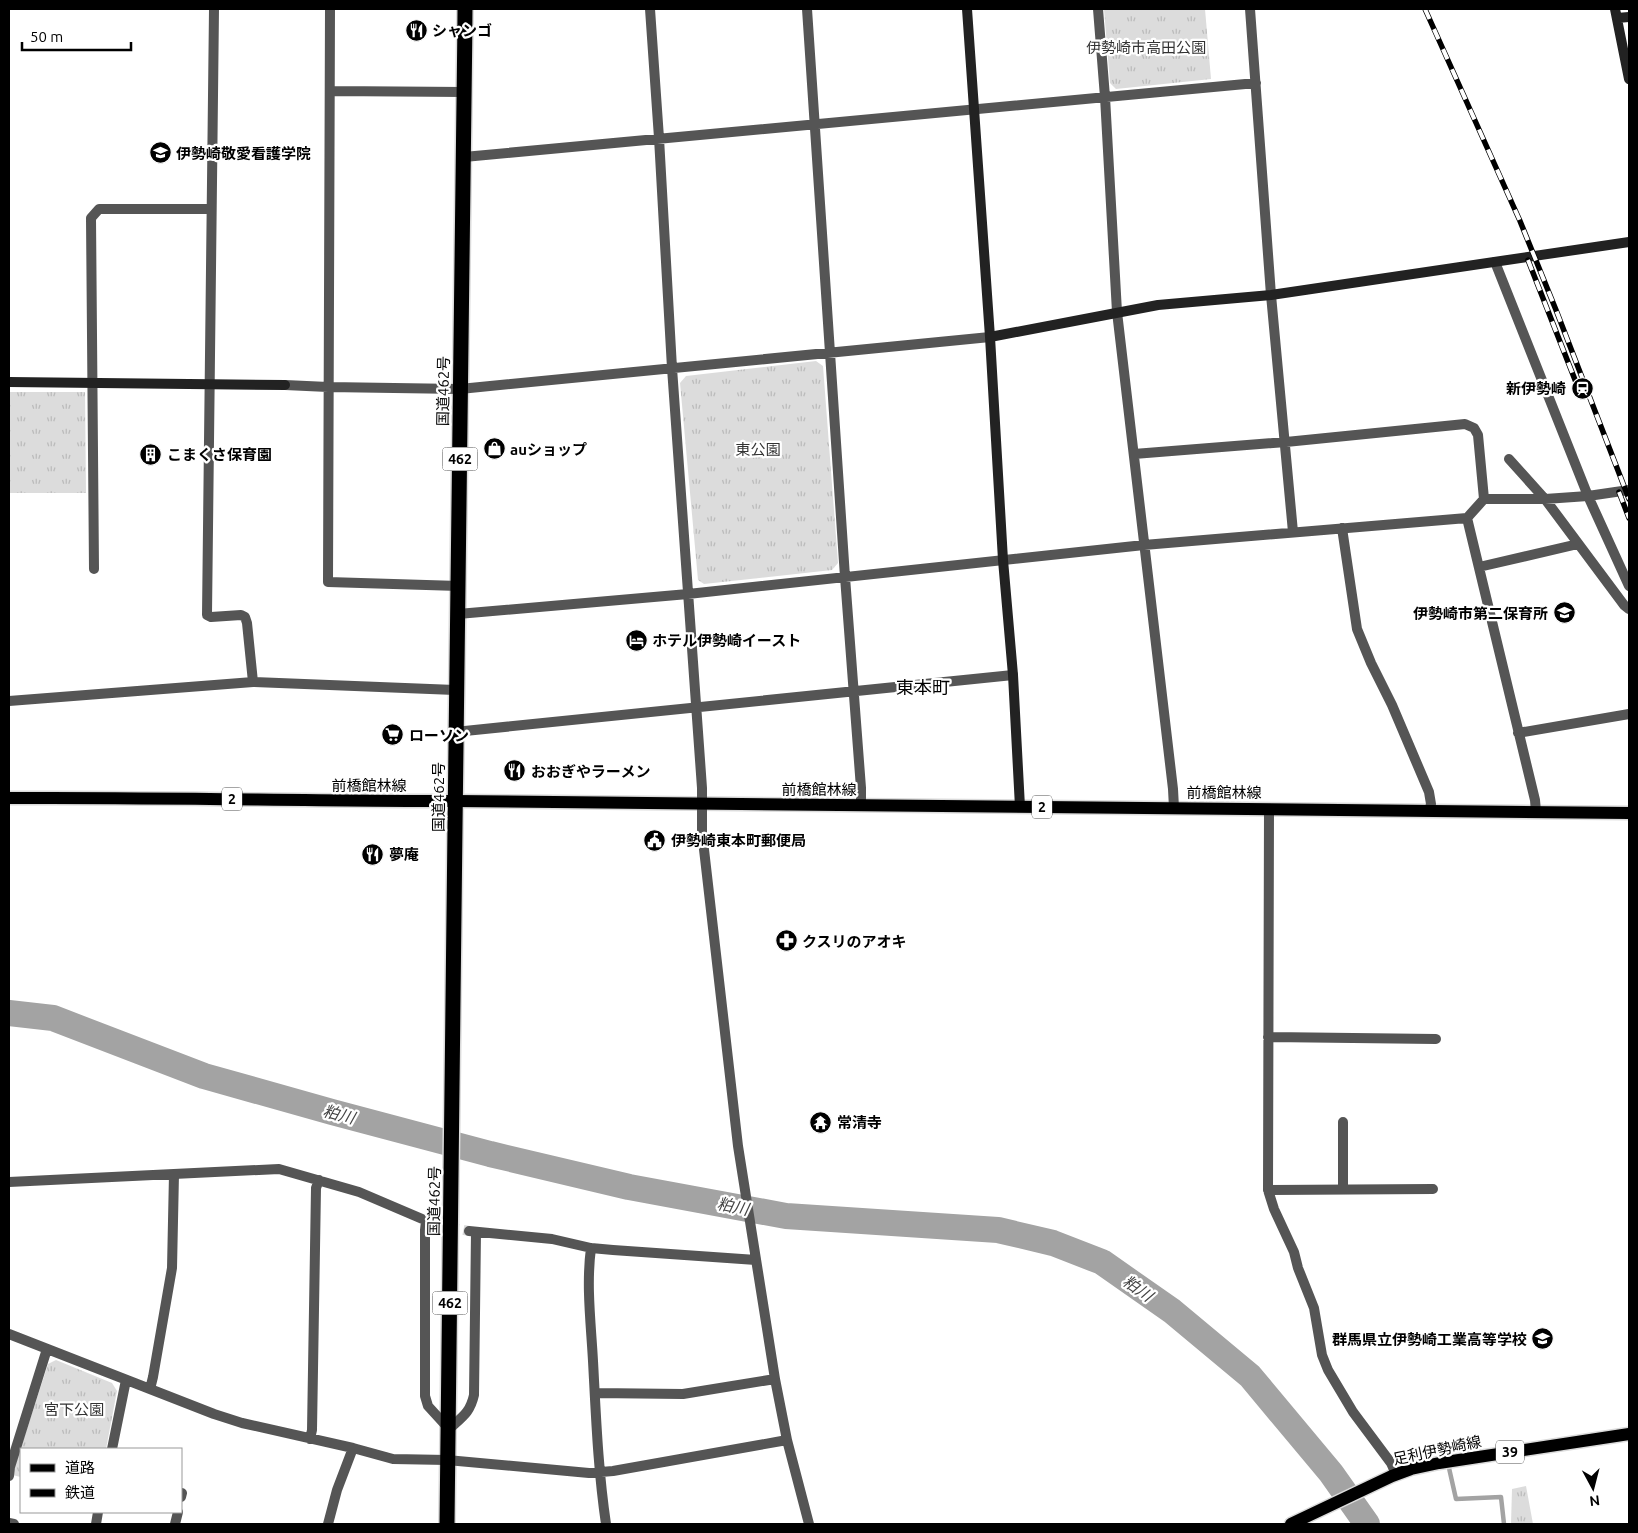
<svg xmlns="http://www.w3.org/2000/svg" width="1638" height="1533" font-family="Ubuntu,'Noto Sans JP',sans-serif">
<defs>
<pattern id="grass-tufts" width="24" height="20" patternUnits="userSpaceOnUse" patternTransform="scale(1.25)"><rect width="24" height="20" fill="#dcdcdc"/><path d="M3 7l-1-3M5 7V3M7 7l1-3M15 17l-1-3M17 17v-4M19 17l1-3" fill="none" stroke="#bbb"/></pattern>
</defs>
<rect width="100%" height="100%" fill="#fff"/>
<path fill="url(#grass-tufts)" d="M 1104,9 L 1205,9 L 1211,79 L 1116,89 L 1110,83 Z
M 816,361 L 823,366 L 838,563 L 832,570 L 704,584 L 698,580 L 680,383 L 686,376 Z
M 9,392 L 85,392 L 86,493 L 9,493 Z
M 56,1360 L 112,1383 L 117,1391 L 106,1449 L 21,1449 L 21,1477 L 12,1475 L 48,1364 Z
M 1526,1486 L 1533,1524 L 1511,1524 L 1512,1489 Z"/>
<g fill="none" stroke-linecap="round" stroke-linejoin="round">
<path stroke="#a3a3a3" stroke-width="4.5" d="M 1449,1468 L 1456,1499 L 1501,1497 L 1504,1524"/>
<path stroke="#a3a3a3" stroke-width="26" d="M 9,1013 L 53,1018 L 204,1076 L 332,1112 L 490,1154 L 629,1187 L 786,1216 L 998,1230 L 1053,1243 L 1102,1262 L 1172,1311 L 1250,1376 L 1331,1473 L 1367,1524"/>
<path stroke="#d9d9d9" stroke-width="10" stroke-dasharray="10 5" stroke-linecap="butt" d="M 434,1224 L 469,1231"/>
<defs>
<path id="primary" d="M 9,798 C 158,797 307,801 455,801 L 1629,813
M 1291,1524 L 1392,1476 L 1411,1469 L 1439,1463 L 1629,1434"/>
<path id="highway" d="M 447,1524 L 455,827 C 456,555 463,282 465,9"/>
</defs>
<use href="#primary" stroke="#dbdbdb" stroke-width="15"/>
<use href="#highway" stroke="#dbdbdb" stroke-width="18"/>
<path stroke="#555" stroke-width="10" d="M 214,9 L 207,615 L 211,617 L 241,615 L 245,617 L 247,623 L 253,682
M 330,9 L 328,582 L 459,586
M 650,9 L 659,138 L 672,368 L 702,788 L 702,832 L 738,1146 L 775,1379 L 787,1440 L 809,1524
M 807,9 L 845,577 L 861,788 L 861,805
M 1098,9 L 1105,97 L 1117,312 L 1173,789 L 1174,808
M 1250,9 L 1271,295 L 1293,532
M 330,91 L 464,92
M 464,157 L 1256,83
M 1495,262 L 1588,496 L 1629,490
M 285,385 L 328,387 L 460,389 L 990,337
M 1134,454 L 1286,442 L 1465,424 L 1474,428 L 1478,435 L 1484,499
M 1509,459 L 1545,499 L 1624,605 L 1629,609
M 1467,518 L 1535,800 L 1536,812
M 1342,528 L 1357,629 L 1371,663 L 1392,705 L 1429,792 L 1431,804 L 1429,811
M 1479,567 L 1578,544
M 94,569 L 91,218 L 99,209 L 211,209
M 458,614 L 688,594 L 1144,545 L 1467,518 L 1484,499 L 1545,499 L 1588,496 L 1629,586
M 9,701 L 253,682 L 455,690
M 455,732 L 1013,675
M 1518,733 L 1629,714
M 1269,809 L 1268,1190 L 1274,1209 L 1294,1252 L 1298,1268 L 1314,1308 L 1322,1355 L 1328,1370 L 1353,1412 L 1391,1463 L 1396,1474
M 1268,1037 L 1436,1039
M 9,1182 L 279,1169 L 359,1192 L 434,1224
M 1268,1190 L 1433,1189
M 1343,1190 L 1343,1122
M 426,1221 L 425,1230 L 425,1396 L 428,1406 L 449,1429 C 462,1417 470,1413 474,1395 L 476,1232
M 469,1231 L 552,1239 L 591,1248 L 613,1250 L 756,1260
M 591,1248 C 586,1285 591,1324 593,1361 C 596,1416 598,1470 606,1524
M 9,1334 L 214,1414 L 242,1423 L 353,1448 L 393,1459 L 447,1460 L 589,1473 L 613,1471 L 787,1440
M 150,1389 L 153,1377 L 172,1268 L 174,1174
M 595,1393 L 683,1394 L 775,1379
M 310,1439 L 312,1430 L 316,1188 L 319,1180
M 112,1449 L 126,1380
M 9,1476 L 10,1467 L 47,1349
M 181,1497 L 182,1493
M 9,1523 L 14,1524
M 96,1524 L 98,1512
M 175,1524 L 178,1512
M 328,1524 L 337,1490 L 353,1448"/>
<path stroke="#222" stroke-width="10" d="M 967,9 L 990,337 L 1003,560 L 1013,675 L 1020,807
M 1615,9 L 1629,79
M 1617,18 L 1629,17
M 990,337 L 1158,305 L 1271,295 L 1629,242
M 9,382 L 285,385"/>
<use href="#primary" stroke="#000" stroke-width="12"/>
<use href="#highway" stroke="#000" stroke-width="15"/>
<defs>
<path id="rail" d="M 1425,9 L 1520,221 L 1556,310 L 1629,499
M 1528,260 L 1579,390
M 1619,492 L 1629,518"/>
</defs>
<use href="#rail" stroke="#000" stroke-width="5.5"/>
<use href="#rail" stroke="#fff" stroke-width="4" stroke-dasharray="11" stroke-linecap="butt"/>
</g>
<defs>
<symbol id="restaurant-disc" viewBox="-11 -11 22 22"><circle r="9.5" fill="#000" stroke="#fff"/><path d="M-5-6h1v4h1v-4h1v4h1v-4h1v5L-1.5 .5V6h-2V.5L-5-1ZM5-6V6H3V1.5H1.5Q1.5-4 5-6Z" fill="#fff"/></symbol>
<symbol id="university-disc" viewBox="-11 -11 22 22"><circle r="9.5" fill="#000" stroke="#fff"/><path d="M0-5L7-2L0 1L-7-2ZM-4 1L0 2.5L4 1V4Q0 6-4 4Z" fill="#fff"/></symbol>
<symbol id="station-disc" viewBox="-11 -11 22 22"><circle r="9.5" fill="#000" stroke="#fff"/><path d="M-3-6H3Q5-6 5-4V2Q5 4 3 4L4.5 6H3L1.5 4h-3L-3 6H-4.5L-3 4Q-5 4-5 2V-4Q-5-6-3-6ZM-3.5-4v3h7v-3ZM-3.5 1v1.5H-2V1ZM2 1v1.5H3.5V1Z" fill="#fff"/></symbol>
<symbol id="shop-disc" viewBox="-11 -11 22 22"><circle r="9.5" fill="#000" stroke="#fff"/><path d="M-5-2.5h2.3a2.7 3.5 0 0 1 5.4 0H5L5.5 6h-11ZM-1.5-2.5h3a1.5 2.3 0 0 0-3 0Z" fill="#fff"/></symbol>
<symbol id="building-disc" viewBox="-11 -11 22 22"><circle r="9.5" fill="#000" stroke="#fff"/><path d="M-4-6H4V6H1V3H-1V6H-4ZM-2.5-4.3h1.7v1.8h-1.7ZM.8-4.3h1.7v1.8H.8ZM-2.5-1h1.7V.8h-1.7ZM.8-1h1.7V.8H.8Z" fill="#fff"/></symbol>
<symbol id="school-disc" viewBox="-11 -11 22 22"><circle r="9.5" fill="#000" stroke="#fff"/><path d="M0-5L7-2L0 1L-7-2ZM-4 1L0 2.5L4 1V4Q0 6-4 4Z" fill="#fff"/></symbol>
<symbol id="hotel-disc" viewBox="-11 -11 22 22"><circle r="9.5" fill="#000" stroke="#fff"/><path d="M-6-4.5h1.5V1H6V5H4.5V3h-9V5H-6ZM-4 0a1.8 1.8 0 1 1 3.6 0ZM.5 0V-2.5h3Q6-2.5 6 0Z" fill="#fff"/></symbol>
<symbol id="supermarket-disc" viewBox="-11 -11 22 22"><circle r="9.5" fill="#000" stroke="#fff"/><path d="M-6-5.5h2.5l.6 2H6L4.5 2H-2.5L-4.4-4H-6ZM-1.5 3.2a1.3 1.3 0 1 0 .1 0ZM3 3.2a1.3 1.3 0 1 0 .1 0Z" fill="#fff"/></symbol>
<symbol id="civic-disc" viewBox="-11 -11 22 22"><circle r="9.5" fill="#000" stroke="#fff"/><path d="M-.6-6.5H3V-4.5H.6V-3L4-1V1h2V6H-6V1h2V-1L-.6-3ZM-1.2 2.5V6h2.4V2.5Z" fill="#fff"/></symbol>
<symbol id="pharmacy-disc" viewBox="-11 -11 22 22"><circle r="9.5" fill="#000" stroke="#fff"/><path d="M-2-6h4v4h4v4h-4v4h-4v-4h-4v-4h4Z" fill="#fff"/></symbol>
<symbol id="temple-disc" viewBox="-11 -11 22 22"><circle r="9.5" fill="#000" stroke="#fff"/><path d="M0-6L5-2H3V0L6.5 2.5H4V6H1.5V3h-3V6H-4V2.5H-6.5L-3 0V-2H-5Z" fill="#fff"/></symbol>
</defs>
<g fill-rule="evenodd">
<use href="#restaurant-disc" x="404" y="18" width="25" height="25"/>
<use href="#university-disc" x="148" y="140" width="25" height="25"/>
<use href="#station-disc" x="1570" y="376" width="25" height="25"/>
<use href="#shop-disc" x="482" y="436" width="25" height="25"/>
<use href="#building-disc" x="138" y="442" width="25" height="25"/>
<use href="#school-disc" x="1552" y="600" width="25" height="25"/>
<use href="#hotel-disc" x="624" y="628" width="25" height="25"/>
<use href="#supermarket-disc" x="380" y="722" width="25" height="25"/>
<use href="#restaurant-disc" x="502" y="758" width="25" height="25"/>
<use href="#civic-disc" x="642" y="828" width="25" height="25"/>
<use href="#restaurant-disc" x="360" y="842" width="25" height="25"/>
<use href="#pharmacy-disc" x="774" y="928" width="25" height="25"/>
<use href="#temple-disc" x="808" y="1110" width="25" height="25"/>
<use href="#school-disc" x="1530" y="1326" width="25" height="25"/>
</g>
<g text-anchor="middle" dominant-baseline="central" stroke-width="4.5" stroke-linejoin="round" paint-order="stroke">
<g fill="#fff" stroke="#4c4c4c" stroke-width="1">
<rect x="442.5" y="447.5" width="35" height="23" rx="4"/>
<rect x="222" y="787.5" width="20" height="23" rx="4"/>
<rect x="1032" y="795.5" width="20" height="23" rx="4"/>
<rect x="432.5" y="1291.5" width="35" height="23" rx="4"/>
<rect x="1496" y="1440.5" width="28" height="23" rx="4"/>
</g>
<g font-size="14" font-weight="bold" fill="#000">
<text x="460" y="459">462</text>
<text x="232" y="799">2</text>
<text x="1042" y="807">2</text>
<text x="450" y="1303">462</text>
<text x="1510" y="1452">39</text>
</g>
<g font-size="15" font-weight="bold" fill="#000" stroke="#fff" text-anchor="start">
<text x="432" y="30">シャンゴ</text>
<text x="176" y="153">伊勢崎敬愛看護学院</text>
<text x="1566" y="388" text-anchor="end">新伊勢崎</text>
<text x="510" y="449">auショップ</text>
<text x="167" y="454">こまくさ保育園</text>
<text x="1548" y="613" text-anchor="end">伊勢崎市第二保育所</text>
<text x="652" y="640">ホテル伊勢崎イースト</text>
<text x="409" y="735">ローソン</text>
<text x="531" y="771">おおぎやラーメン</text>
<text x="671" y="840">伊勢崎東本町郵便局</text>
<text x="389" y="854">夢庵</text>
<text x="802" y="941">クスリのアオキ</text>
<text x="837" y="1122">常清寺</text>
<text x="1527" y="1339" text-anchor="end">群馬県立伊勢崎工業高等学校</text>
</g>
<g font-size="15" fill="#333" stroke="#fff">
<text x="1146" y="47">伊勢崎市高田公園</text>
<text x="758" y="449">東公園</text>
<text x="74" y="1409">宮下公園</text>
</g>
<g font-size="15" fill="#000" stroke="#fff">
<text transform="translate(443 391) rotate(-89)">国道462号</text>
<text x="369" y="785">前橋館林線</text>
<text x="819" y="789">前橋館林線</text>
<text x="1224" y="792">前橋館林線</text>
<text transform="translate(438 797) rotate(-90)">国道462号</text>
<text transform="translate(434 1201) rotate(-89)">国道462号</text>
<text transform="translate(1437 1450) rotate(-12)">足利伊勢崎線</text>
</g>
<g font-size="16" font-style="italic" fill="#444" stroke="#fff">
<text transform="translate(339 1114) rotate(15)">粕川</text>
<text transform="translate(733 1206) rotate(11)">粕川</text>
<text transform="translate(1138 1288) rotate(35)">粕川</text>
</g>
<g font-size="18" fill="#000" stroke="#fff">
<text x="923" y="687">東本町</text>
</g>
</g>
<rect width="1638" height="1533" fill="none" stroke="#000000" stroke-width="20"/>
<rect x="20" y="1448" width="162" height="65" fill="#ffffff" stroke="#999999"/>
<rect x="30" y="1464" width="25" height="8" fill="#000000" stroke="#999999"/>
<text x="65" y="1473" font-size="15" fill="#000000">道路</text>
<rect x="30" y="1489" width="25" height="8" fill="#000000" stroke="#999999"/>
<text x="65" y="1498" font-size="15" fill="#000000">鉄道</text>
<g transform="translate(1593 1488) rotate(173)" stroke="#ffffff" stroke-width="4" paint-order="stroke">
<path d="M0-4L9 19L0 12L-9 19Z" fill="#000000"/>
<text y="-8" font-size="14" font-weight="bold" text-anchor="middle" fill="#000000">N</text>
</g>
<path d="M22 42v8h109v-8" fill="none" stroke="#000000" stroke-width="2.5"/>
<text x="30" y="42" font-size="15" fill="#000000" stroke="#ffffff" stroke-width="4" paint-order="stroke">50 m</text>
</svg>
